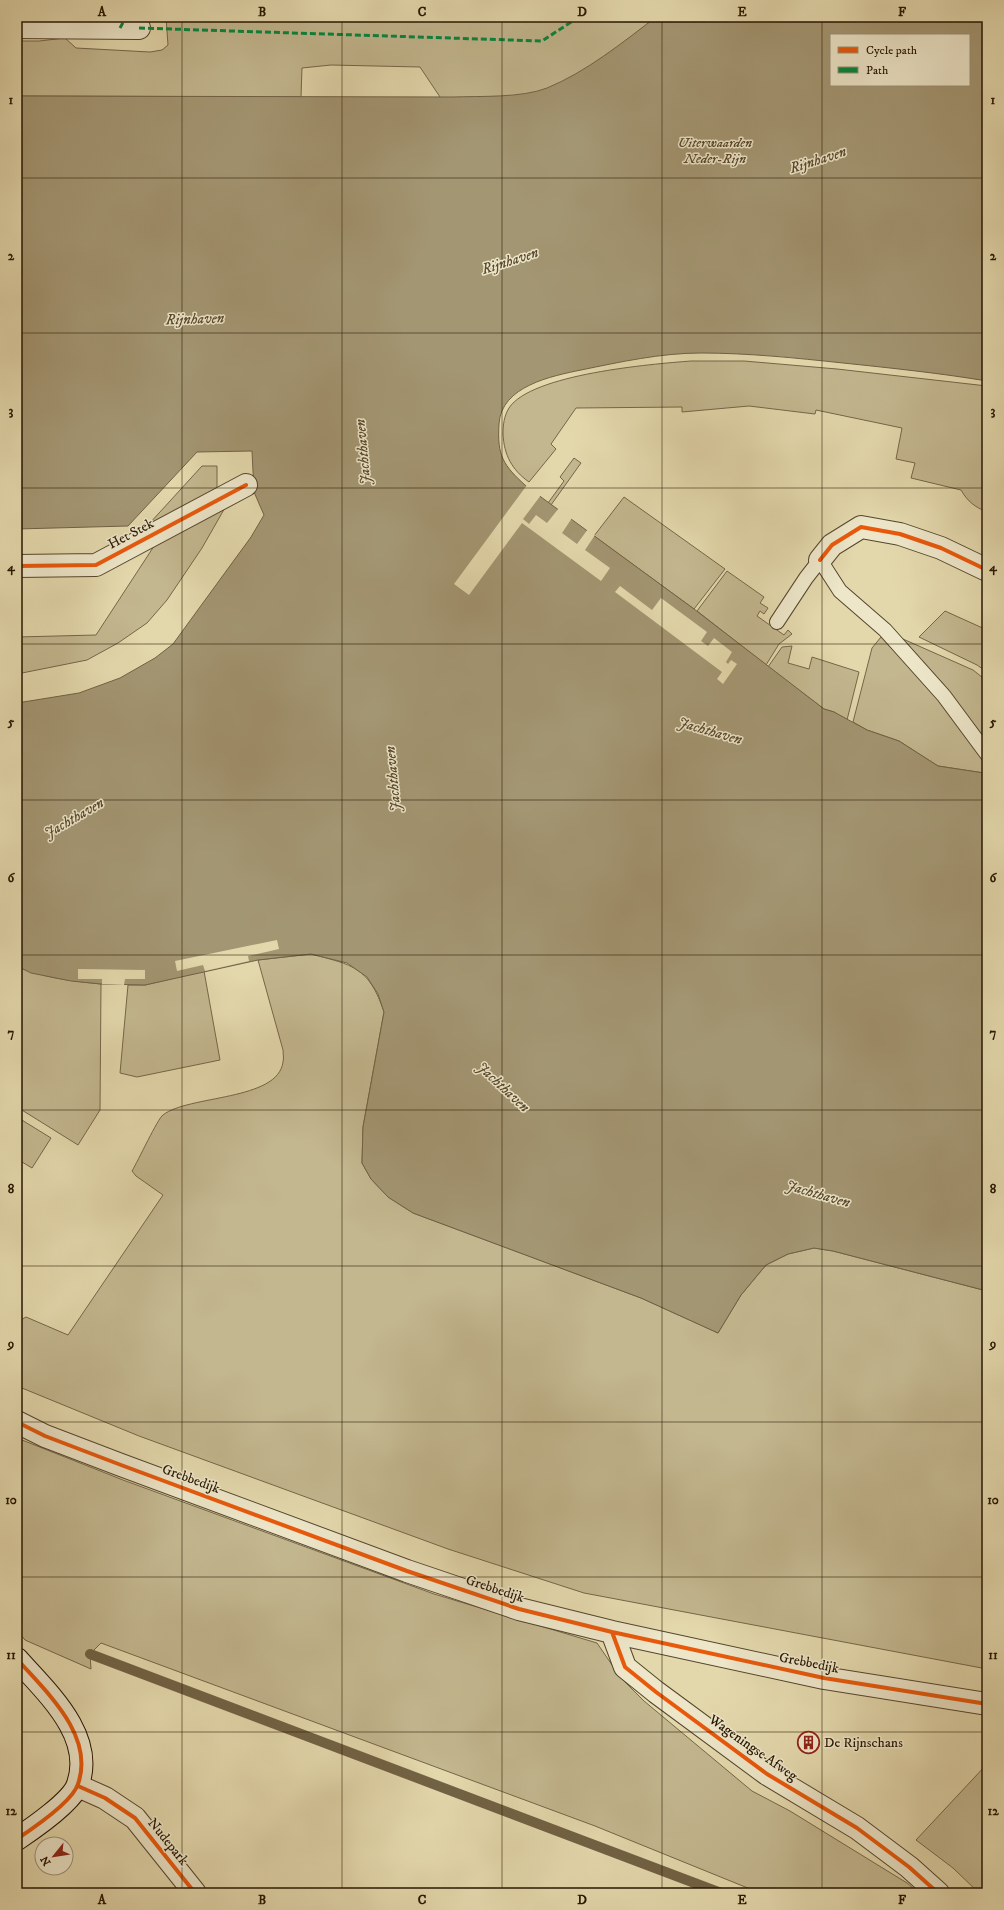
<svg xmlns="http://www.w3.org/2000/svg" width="1004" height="1910" font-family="'IM FELL DW Pica',serif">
<rect width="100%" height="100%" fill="#e3d8ac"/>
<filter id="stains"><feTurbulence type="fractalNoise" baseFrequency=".005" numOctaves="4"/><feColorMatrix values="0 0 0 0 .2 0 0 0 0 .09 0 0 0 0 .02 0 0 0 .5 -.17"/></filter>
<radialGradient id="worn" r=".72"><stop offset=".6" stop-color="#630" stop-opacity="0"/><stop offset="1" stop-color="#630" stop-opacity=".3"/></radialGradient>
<path fill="#c3b78f" stroke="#756648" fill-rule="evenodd" d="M 166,17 L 987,17 L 987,372 L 482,173 L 440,97 L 420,67 L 331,65 L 302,68 L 301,97 L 17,96 L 17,41 L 39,41 L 65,38 L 76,48 L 150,52 L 162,50 L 168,45 ZM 831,35 L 969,35 L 969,85 L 831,85 Z
M 691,361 L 744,361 L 837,369 L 987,386 L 987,512 C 975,507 968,502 961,490 L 911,478 L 915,463 L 896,459 L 902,428 L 816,410 L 815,414 L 749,406 L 682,412 L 682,407 L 576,408 L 551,444 L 556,449 L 529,482 C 512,470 504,455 503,434 C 503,425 504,416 509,408 C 531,374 652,364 691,361 Z
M 574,458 L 581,463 L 551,505 L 548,503 L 564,481 L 560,477 Z
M 202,466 L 217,466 L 217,490 L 149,524 Z
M 624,497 L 725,569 L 694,609 L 594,536 Z
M 226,506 L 202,548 L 167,600 L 147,623 L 118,643 L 87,660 L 17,674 L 17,637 L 96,635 L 158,540 Z
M 727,571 L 764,597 L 760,603 L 768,608 L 764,614 L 760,611 L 757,616 L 784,635 L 788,630 L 792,634 L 779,644 L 766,665 L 697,611 Z
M 945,611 L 987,630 L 987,672 L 977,665 L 919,637 Z
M 881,637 L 941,701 L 987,764 L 987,776 L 984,773 L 938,766 L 899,741 L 867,730 L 853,722 L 872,648 Z
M 903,639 L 973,670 L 987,681 L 987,743 L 946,687 Z
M 792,646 L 788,663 L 809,669 L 812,657 L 859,672 L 847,720 L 834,712 L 824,709 L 768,667 L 782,647 Z
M 311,954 C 353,965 369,967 384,1012 L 363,1127 L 362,1163 L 371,1179 L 388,1197 L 413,1213 L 641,1298 L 718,1333 L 741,1295 L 766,1265 L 788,1254 L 814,1248 L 833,1251 L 987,1291 L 987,1669 L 584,1593 L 448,1549 L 139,1436 L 17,1386 L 17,1322 L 26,1317 L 68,1335 L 163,1195 L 136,1176 L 132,1171 C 138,1161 158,1118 163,1115 C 188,1095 278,1101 283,1062 C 284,1058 283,1054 283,1050 L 258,960 Z
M 17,966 C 43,978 72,981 101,984 L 100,1110 L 78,1145 L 17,1107 Z
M 204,971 L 220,1060 L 137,1077 L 120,1073 L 128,985 L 145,985 Z
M 17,1117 L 51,1138 L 32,1168 L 17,1159 Z
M 17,1438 L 123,1480 L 434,1594 L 597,1643 L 621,1678 L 644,1701 L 752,1791 L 790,1811 L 907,1883 L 919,1893 L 760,1893 L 595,1826 L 101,1643 L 90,1654 L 91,1669 L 25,1640 L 17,1630 Z
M 987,1764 L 987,1893 L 979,1893 L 953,1868 L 916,1840 Z"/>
<path fill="#a39672" stroke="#716244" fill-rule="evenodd" d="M 656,17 L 987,17 L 987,381 C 939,373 891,368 843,363 C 796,358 748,353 701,353 C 661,353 620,362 581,370 C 552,376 501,386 499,424 C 497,456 503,465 526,486 L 694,609 L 824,709 L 834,712 L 867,730 L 899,741 L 938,766 L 984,773 L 987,776 L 987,1291 L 833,1251 L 814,1248 L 788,1254 L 766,1265 L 741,1295 L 718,1333 L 641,1298 L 413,1213 L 388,1197 L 371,1179 L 362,1163 L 363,1127 L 384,1012 L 378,994 L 367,977 L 347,963 L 311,954 L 258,960 L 145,985 L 101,984 L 71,981 L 31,973 L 17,966 L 17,703 L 79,693 L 120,678 L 155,658 L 173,644 L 251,537 L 264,515 L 254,492 L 252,451 L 197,452 L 128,526 L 17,529 L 17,96 L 453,97 C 480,96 522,98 547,88 C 586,72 622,43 656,17 ZM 831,35 L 969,35 L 969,85 L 831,85 Z"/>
<path fill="#e3d8ac" d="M 527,485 L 541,495 L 523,519 L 529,524 L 536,515 L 547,523 L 559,508 L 572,518 L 562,533 L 577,544 L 588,529 L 595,535 L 585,550 L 610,568 L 601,581 L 522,523 L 469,595 L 454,584 Z
M 620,586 L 652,610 L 661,598 L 707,632 L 701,641 L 708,646 L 714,638 L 732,652 L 726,662 L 728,664 L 731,660 L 737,664 L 723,684 L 717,679 L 722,672 L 615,592 Z
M 277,940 L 279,949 L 248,956 L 249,961 L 205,971 L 203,965 L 177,971 L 175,961 Z
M 78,969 L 145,970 L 145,979 L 125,979 L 124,985 L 102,984 L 102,979 L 78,979 Z"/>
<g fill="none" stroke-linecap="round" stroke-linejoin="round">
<path stroke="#716244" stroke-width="10" d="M 90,1654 L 721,1893"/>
<defs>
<path id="lane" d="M 777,622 L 806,578 L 820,560 L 840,591 L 885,630 L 944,696 L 987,754"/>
<path id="street" d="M 17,27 L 139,28
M 820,560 L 832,545 L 861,527 L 900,534 L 941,548 L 987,570
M 17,566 L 96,565 L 246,485
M 17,1422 L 45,1436 L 121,1465 L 407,1571 L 519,1609 L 612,1632 L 824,1678 L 987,1704
M 612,1632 L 625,1667 L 656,1692 L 767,1774 L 857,1828 L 909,1867 L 938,1893
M 78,1786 L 105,1798 L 135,1818 L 195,1893"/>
<path id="secondary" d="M 17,1659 C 46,1692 95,1735 78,1784 C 73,1801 32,1829 17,1839"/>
</defs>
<use href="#lane" stroke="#56462b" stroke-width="16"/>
<use href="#street" stroke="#56462b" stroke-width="24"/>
<use href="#secondary" stroke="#271500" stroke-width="24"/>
<use href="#lane" stroke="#ede6c9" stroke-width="14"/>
<use href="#street" stroke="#ede6c9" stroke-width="22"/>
<use href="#secondary" stroke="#ede6c9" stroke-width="22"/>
<path stroke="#00873e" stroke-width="3" stroke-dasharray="6 3" stroke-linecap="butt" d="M 120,28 L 126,17
M 139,28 L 542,41 L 579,17"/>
<defs>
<path id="cycleway" d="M 820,560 L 832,545 L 861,527 L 900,534 L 941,548 L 987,570
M 17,566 L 96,565 L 246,485
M 17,1422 L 45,1436 L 121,1465 L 407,1571 L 519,1609 L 612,1632 L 824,1678 L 987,1704
M 612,1632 L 625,1667 L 656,1692 L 767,1774 L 857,1828 L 909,1867 L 938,1893
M 17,1659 C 46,1692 95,1735 78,1784 C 73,1801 32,1829 17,1839
M 78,1786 L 105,1798 L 135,1818 L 195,1893"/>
</defs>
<use href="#cycleway" stroke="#ede6c9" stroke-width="6"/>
<use href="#cycleway" stroke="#e8590c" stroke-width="4"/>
</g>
<path fill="none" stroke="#271500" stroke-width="1" stroke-opacity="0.55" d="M 182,17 L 182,1893M 342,17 L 342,1893M 502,17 L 502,1893M 662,17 L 662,1893M 822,17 L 822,1893M 17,178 L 987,178M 17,333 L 987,333M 17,488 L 987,488M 17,644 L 987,644M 17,800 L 987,800M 17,955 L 987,955M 17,1110 L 987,1110M 17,1266 L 987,1266M 17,1422 L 987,1422M 17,1577 L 987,1577M 17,1732 L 987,1732"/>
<defs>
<symbol id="building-ring" viewBox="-11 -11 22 22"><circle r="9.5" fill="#ede6c9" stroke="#8f2418" stroke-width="1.5"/><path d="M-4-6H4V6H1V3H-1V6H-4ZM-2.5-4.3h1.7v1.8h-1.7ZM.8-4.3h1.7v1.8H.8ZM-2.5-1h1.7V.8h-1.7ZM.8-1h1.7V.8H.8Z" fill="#8f2418"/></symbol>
</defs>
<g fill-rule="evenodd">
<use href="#building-ring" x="796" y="1730" width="25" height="25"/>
</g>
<g text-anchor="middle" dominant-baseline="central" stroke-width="3" stroke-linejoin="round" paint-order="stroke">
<g font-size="14" font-style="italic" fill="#56462b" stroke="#ede6c9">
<text x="715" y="143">Uiterwaarden<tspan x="715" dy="16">Neder-Rijn</tspan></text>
</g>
<g font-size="14" fill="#271500" stroke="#ede6c9">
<text transform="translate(131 534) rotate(-28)">Het Stek</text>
<text transform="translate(191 1479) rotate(20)">Grebbedijk</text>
<text transform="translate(495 1589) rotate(18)">Grebbedijk</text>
<text transform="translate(809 1663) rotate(11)">Grebbedijk</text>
<text transform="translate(753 1748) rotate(35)">Wageningse Afweg</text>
<text transform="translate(168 1842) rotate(51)">Nudepark</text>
</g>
<g font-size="14" fill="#271500" stroke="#ede6c9" text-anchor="start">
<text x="824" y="1743">De Rijnschans</text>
</g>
<g font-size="15" font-style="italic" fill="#59492e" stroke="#ede6c9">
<text transform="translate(818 160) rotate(-18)">Rijnhaven</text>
<text transform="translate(510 261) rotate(-18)">Rijnhaven</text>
<text transform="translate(195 319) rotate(-2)">Rijnhaven</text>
<text transform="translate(363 452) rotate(-95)">Jachthaven</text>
<text transform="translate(710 731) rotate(16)">Jachthaven</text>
<text transform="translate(393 779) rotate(-95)">Jachthaven</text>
<text transform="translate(74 818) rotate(-30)">Jachthaven</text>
<text transform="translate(503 1087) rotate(43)">Jachthaven</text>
<text transform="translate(818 1194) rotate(16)">Jachthaven</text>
</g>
</g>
<rect width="1004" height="1910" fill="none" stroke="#e3d8ac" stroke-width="44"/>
<rect x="830" y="34" width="140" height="52" fill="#ede6c9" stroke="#9e9279"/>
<rect x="838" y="47" width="20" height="6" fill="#e8590c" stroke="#9e9279"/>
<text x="866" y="54" font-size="12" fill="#271500">Cycle path</text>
<rect x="838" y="67" width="20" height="6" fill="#00873e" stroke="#9e9279"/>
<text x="866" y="74" font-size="12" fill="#271500">Path</text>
<g transform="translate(54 1856) rotate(240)"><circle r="19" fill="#ede6c9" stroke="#9e9279"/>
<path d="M0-3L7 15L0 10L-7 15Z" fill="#8f2418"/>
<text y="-6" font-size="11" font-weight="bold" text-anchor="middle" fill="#271500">N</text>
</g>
<rect x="22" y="22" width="960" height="1866" fill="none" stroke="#271500" stroke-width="1.5"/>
<g font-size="13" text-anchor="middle" font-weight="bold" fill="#271500">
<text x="102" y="16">A</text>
<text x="262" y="16">B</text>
<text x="422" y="16">C</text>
<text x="582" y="16">D</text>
<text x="742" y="16">E</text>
<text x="902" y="16">F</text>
<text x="11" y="104">1</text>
<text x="993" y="104">1</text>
<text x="11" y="260">2</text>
<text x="993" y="260">2</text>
<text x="11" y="415">3</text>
<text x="993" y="415">3</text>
<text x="11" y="571">4</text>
<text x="993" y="571">4</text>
<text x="11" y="726">5</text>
<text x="993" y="726">5</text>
<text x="11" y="882">6</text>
<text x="993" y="882">6</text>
<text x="11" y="1037">7</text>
<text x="993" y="1037">7</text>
<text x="11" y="1193">8</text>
<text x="993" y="1193">8</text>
<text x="11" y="1348">9</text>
<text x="993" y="1348">9</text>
<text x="11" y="1504">10</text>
<text x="993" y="1504">10</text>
<text x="11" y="1659">11</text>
<text x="993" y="1659">11</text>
<text x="11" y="1815">12</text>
<text x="993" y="1815">12</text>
<text x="102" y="1904">A</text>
<text x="262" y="1904">B</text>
<text x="422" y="1904">C</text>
<text x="582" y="1904">D</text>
<text x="742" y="1904">E</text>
<text x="902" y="1904">F</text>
</g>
<rect width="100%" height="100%" filter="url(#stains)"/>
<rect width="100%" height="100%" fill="url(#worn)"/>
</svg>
